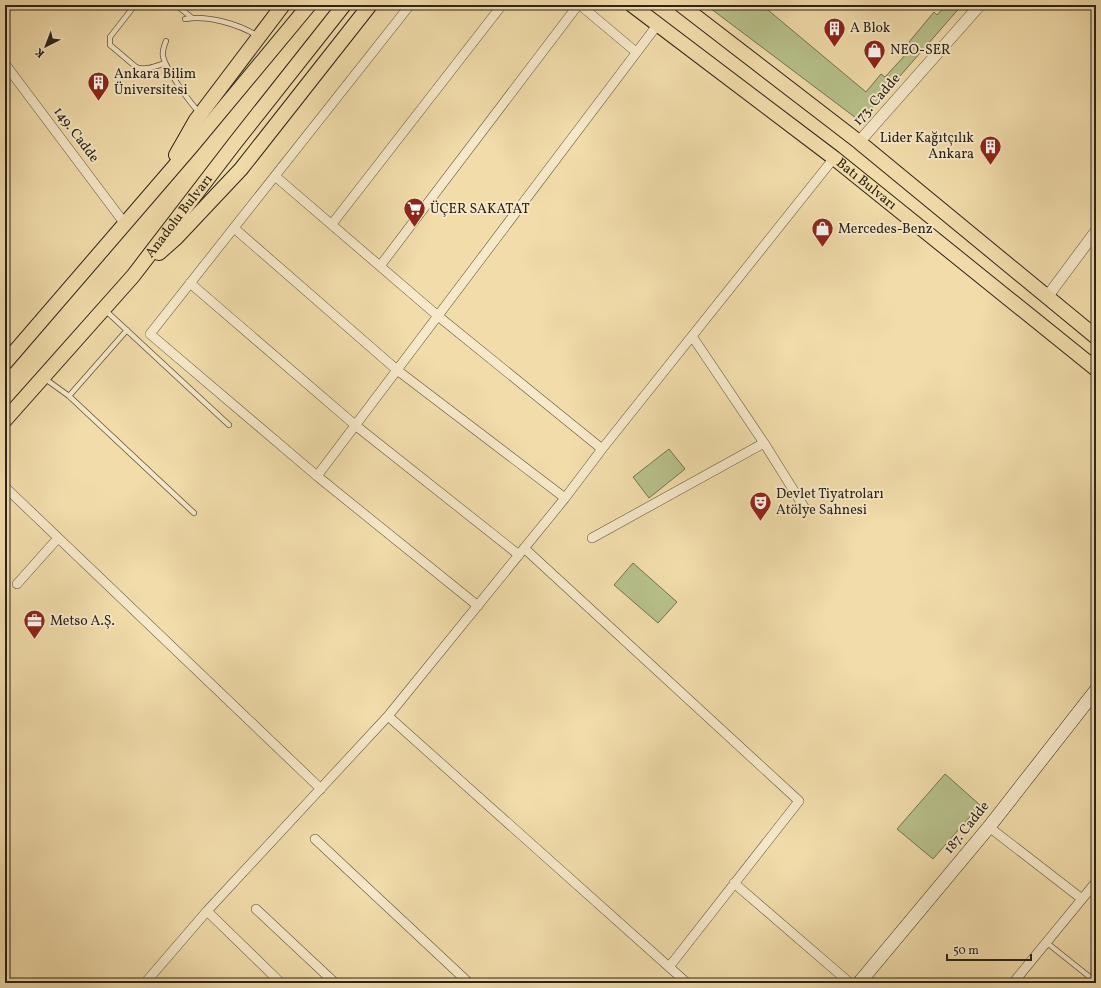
<svg xmlns="http://www.w3.org/2000/svg" width="1101" height="988" font-family="Vollkorn,serif">
<rect width="100%" height="100%" fill="#f1dcaa"/>
<filter id="stains"><feTurbulence type="fractalNoise" baseFrequency=".005" numOctaves="4"/><feColorMatrix values="0 0 0 0 .2 0 0 0 0 .09 0 0 0 0 .02 0 0 0 .5 -.17"/></filter>
<radialGradient id="worn" r=".72"><stop offset=".6" stop-color="#630" stop-opacity="0"/><stop offset="1" stop-color="#630" stop-opacity=".3"/></radialGradient>
<path fill="#b7c18b" stroke="#727252" d="M 706,5 L 762,5 L 866,92 L 881,74 L 885,77 L 908,52 L 904,48 L 934,12 L 937,15 L 946,5 L 962,5 L 865,116 L 856,118 Z
M 669,449 L 685,469 L 649,498 L 633,477 Z
M 633,563 L 677,602 L 658,623 L 614,585 Z
M 945,774 L 980,805 L 933,859 L 897,829 Z"/>
<g fill="none" stroke-linecap="round" stroke-linejoin="round">
<defs>
<path id="service" d="M 135,5 L 110,37 L 110,45 L 136,67 C 145,71 156,66 165,63
M 176,5 L 191,17
M 185,19 C 208,15 238,24 258,36
M 166,41 C 164,46 162,51 163,56 C 165,68 190,103 199,112
M 105,310 L 229,425
M 44,378 L 69,396 L 194,513
M 69,396 L 127,330
M 1046,942 L 1096,982"/>
<path id="minor" d="M 410,5 L 150,334 L 317,476 L 478,606
M 580,5 L 636,52
M 5,64 L 125,224
M 275,176 L 438,316 L 602,449
M 332,224 L 502,5
M 234,228 L 397,370 L 565,498
M 380,266 L 578,5
M 190,283 L 355,425 L 519,555
M 692,336 L 764,443 L 804,507
M 317,476 L 658,24
M 5,487 L 321,789
M 592,538 L 764,443
M 524,548 L 799,801 L 669,967
M 17,584 L 58,538
M 388,716 L 687,983
M 989,827 L 1082,899
M 315,839 L 469,983
M 734,883 L 850,983
M 256,909 L 335,983
M 207,911 L 281,983
M 145,983 L 207,911 L 388,716 L 565,498 L 602,449 L 834,158
M 1013,983 L 1096,882"/>
<path id="tertiary" d="M 859,142 L 980,5
M 1047,297 L 1096,231"/>
<path id="secondary" d="M 859,983 L 989,827 L 1096,690"/>
<g id="primary">
<path id="s1" d="M 632,5 L 834,158 L 1096,369"/>
<path d="M 681,5 L 859,142 L 1096,337"/>
<path d="M 176,155 L 196,120 L 283,5"/>
<path d="M 159,253 L 176,238 L 241,169 L 370,5"/>
<path d="M 5,363 L 191,147 L 309,5"/>
<path id="s2" d="M 5,420 L 133,276 L 235,143 L 344,5"/>
</g>
</defs>
<use href="#service" stroke="#5d513d" stroke-width="6"/>
<use href="#minor" stroke="#5d513d" stroke-width="10"/>
<use href="#tertiary" stroke="#5d513d" stroke-width="12"/>
<use href="#secondary" stroke="#2c2319" stroke-width="14"/>
<use href="#primary" stroke="#2c2319" stroke-width="16"/>
<use href="#service" stroke="#f6e8c8" stroke-width="4.5"/>
<use href="#minor" stroke="#f6e8c8" stroke-width="9"/>
<use href="#tertiary" stroke="#f6e8c8" stroke-width="11"/>
<use href="#secondary" stroke="#f6e8c8" stroke-width="13"/>
<use href="#primary" stroke="#f1dcaa" stroke-width="14"/>
</g>
<defs>
<symbol id="building-pin" viewBox="-11 -11 22 30"><path d="M0 17L-7.5 6A9.5 9.5 0 1 1 7.5 6Z" fill="#8f2418" stroke="#f6e8c8"/><path d="M-4-6H4V6H1V3H-1V6H-4ZM-2.5-4.3h1.7v1.8h-1.7ZM.8-4.3h1.7v1.8H.8ZM-2.5-1h1.7V.8h-1.7ZM.8-1h1.7V.8H.8Z" fill="#fff"/></symbol>
<symbol id="shop-pin" viewBox="-11 -11 22 30"><path d="M0 17L-7.5 6A9.5 9.5 0 1 1 7.5 6Z" fill="#8f2418" stroke="#f6e8c8"/><path d="M-5-2.5h2.3a2.7 3.5 0 0 1 5.4 0H5L5.5 6h-11ZM-1.5-2.5h3a1.5 2.3 0 0 0-3 0Z" fill="#fff"/></symbol>
<symbol id="supermarket-pin" viewBox="-11 -11 22 30"><path d="M0 17L-7.5 6A9.5 9.5 0 1 1 7.5 6Z" fill="#8f2418" stroke="#f6e8c8"/><path d="M-6-5.5h2.5l.6 2H6L4.5 2H-2.5L-4.4-4H-6ZM-1.5 3.2a1.3 1.3 0 1 0 .1 0ZM3 3.2a1.3 1.3 0 1 0 .1 0Z" fill="#fff"/></symbol>
<symbol id="theatre-pin" viewBox="-11 -11 22 30"><path d="M0 17L-7.5 6A9.5 9.5 0 1 1 7.5 6Z" fill="#8f2418" stroke="#f6e8c8"/><path d="M-5-5.5Q0-4 5-5.5V0Q5 5 0 6Q-5 5-5 0ZM-3.3-2.5H-1v1.5H-3.3ZM1-2.5H3.3v1.5H1ZM-2.8 1Q0 5.5 2.8 1Z" fill="#fff"/></symbol>
<symbol id="office-pin" viewBox="-11 -11 22 30"><path d="M0 17L-7.5 6A9.5 9.5 0 1 1 7.5 6Z" fill="#8f2418" stroke="#f6e8c8"/><path d="M-6-3h4V-5.5h4V-3h4V5H-6ZM-1-4.5V-3h2v-1.5ZM-6 0V1H6V0Z" fill="#fff"/></symbol>
</defs>
<g fill-rule="evenodd">
<use href="#building-pin" x="822" y="16" width="25" height="34"/>
<use href="#shop-pin" x="862" y="38" width="25" height="34"/>
<use href="#building-pin" x="86" y="70" width="25" height="34"/>
<use href="#building-pin" x="978" y="134" width="25" height="34"/>
<use href="#supermarket-pin" x="402" y="196" width="25" height="34"/>
<use href="#shop-pin" x="810" y="216" width="25" height="34"/>
<use href="#theatre-pin" x="748" y="490" width="25" height="34"/>
<use href="#office-pin" x="22" y="608" width="25" height="34"/>
</g>
<g text-anchor="middle" dominant-baseline="central" stroke-width="4" stroke-linejoin="round" paint-order="stroke">
<g font-size="14" fill="#2c2319" stroke="#f6e8c8" text-anchor="start">
<text x="850" y="28">A Blok</text>
<text x="890" y="50">NEO-SER</text>
<text x="114" y="74">Ankara Bilim<tspan x="114" dy="16">Üniversitesi</tspan></text>
<text x="974" y="138" text-anchor="end">Lider Kağıtçılık<tspan x="974" dy="16">Ankara</tspan></text>
<text x="430" y="209">ÜÇER SAKATAT</text>
<text x="838" y="229">Mercedes-Benz</text>
<text x="776" y="494">Devlet Tiyatroları<tspan x="776" dy="16">Atölye Sahnesi</tspan></text>
<text x="50" y="621">Metso A.Ş.</text>
</g>
<g font-size="14" fill="#2c2319" stroke="#f6e8c8">
<text transform="translate(877 100) rotate(-49)">173. Cadde</text>
<text transform="translate(76 135) rotate(53)">149. Cadde</text>
<text stroke="none"><textPath href="#s1" startOffset="295">Batı Bulvarı</textPath></text>
<text stroke="none"><textPath href="#s2" startOffset="268">Anadolu Bulvarı</textPath></text>
<text transform="translate(967 828) rotate(-51)">187. Cadde</text>
</g>
</g>
<rect width="1101" height="988" fill="none" stroke="#f1dcaa" stroke-width="20"/>
<rect x="6" y="6" width="1089" height="976" fill="none" stroke="#2c2319" stroke-width="2"/>
<rect x="10" y="10" width="1081" height="968" fill="none" stroke="#2c2319"/>
<g transform="translate(46 46) rotate(222)" stroke="#f6e8c8" stroke-width="3" paint-order="stroke">
<path d="M0-3L7 15L0 10L-7 15Z" fill="#2c2319"/>
<text y="-6" font-size="11" font-weight="bold" text-anchor="middle" fill="#2c2319">K</text>
</g>
<path d="M947 954v6h84v-6" fill="none" stroke="#2c2319" stroke-width="2"/>
<text x="953" y="954" font-size="12" fill="#2c2319" stroke="#f6e8c8" stroke-width="3" paint-order="stroke">50 m</text>
<rect width="100%" height="100%" filter="url(#stains)"/>
<rect width="100%" height="100%" fill="url(#worn)"/>
</svg>
